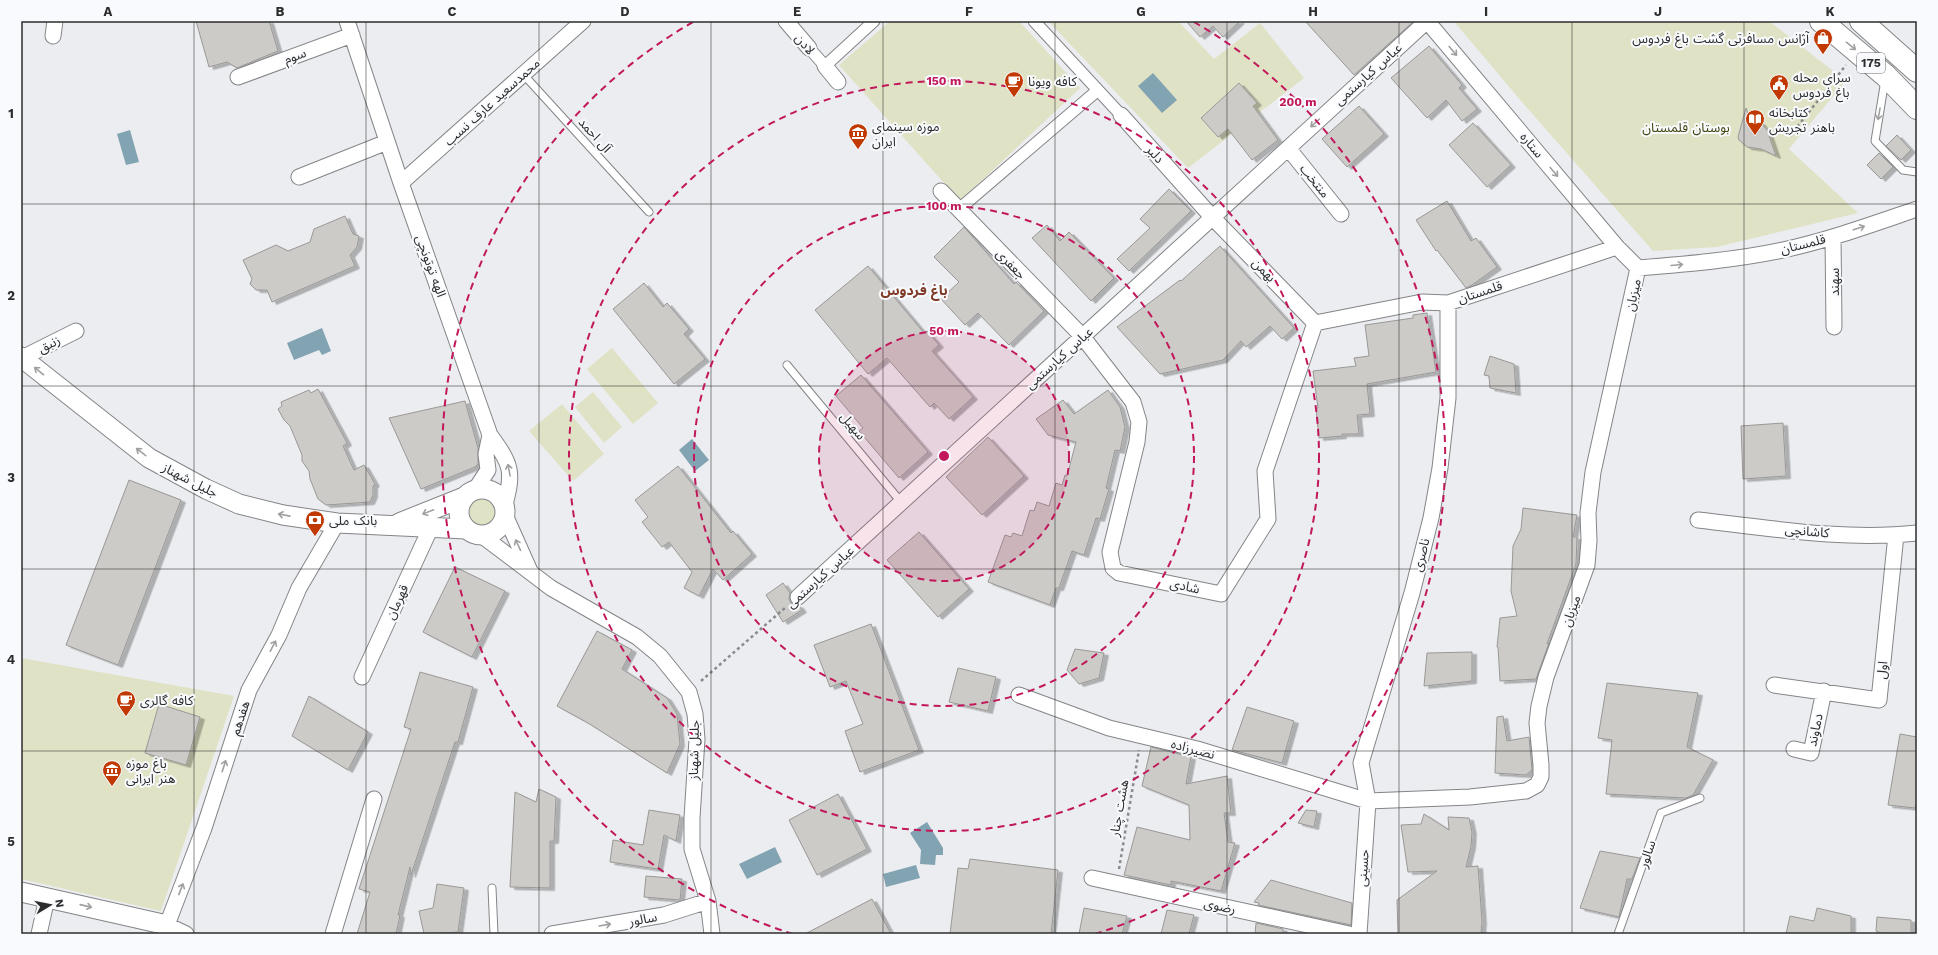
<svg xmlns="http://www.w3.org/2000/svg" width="1938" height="955" font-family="'Work Sans','Noto Sans Arabic',sans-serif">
<defs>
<filter id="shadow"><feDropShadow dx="4.5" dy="2.5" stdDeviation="0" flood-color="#0004"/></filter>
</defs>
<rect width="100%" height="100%" fill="#ebedf0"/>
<path fill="#e0e2c5" d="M 890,21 L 1019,21 L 1080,88 L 960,201 L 839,65 Z
M 1048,21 L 1178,21 L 1214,59 L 1260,23 L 1304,78 L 1188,168 Z
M 1459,21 L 1769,21 L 1846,81 L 1789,149 L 1858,213 L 1717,247 L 1653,251 L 1528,109 L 1456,24 Z
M 612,348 L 658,403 L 633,424 L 587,369 Z
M 593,392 L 622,427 L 604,443 L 575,407 Z
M 562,404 L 604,454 L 573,481 L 529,431 Z
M464 512a18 18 0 1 1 36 0a18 18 0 1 1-36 0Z
M 21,658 L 234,696 L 161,911 L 21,879 Z"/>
<path fill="#82a3b2" d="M 1153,73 L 1177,100 L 1162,113 L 1138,86 Z
M 130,130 L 139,162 L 126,165 L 117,134 Z
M 322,328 L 331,351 L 322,355 L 319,350 L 294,360 L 287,343 Z
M 692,439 L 709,460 L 695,471 L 679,450 Z
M 927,822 L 943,848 L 943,855 L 936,855 L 935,865 L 920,864 L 921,850 L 910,833 Z
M 775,847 L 782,862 L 747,879 L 739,864 Z
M 916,865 L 920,878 L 886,887 L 883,874 Z"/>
<path fill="#cdcbc8" stroke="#9a9896" filter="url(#shadow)" d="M 196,21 L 269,21 L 278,51 L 237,68 L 227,62 L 209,67 Z
M 1186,21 L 1240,21 L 1223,37 L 1213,26 L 1200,37 Z
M 1305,21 L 1414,21 L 1354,75 Z
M 1429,46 L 1462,85 L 1459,88 L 1477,109 L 1462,121 L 1446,100 L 1427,118 L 1391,78 Z
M 1239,83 L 1257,103 L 1253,106 L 1278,140 L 1252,160 L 1228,129 L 1218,137 L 1201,118 Z
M 1359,106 L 1384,134 L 1347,167 L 1322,139 Z
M 1746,108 L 1751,121 L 1760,122 L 1767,130 L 1776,156 L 1761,149 L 1747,147 L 1739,140 L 1738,137 Z
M 1473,123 L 1511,165 L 1487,187 L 1449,145 Z
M 1897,135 L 1911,150 L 1901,160 L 1886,146 Z
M 1879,153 L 1893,167 L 1881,179 L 1867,165 Z
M 1169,189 L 1191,211 L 1129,271 L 1117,259 L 1150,228 L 1140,219 Z
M 1447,201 L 1471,241 L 1476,238 L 1497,267 L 1472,285 L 1466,288 L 1437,250 L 1436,251 L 1416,220 Z
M 345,216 L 353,234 L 359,236 L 357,247 L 350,255 L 355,266 L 272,302 L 267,290 L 256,290 L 250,284 L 252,279 L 243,260 L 276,245 L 288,251 L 310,242 L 314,229 Z
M 1047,225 L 1060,241 L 1069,232 L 1114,278 L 1091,301 L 1032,238 Z
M 964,227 L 1014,284 L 1016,282 L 1044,311 L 1009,345 L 978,313 L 965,325 L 941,299 L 959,282 L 934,257 Z
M 1220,246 L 1294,328 L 1282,339 L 1270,326 L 1246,347 L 1241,341 L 1223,360 L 1160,374 L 1117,327 L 1180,280 L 1181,281 Z
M 868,266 L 924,333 L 927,331 L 939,345 L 932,351 L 973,397 L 949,419 L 934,403 L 930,407 L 887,358 L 868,374 L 815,310 Z
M 644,283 L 663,307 L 667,303 L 689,329 L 684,334 L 705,359 L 674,384 L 613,309 Z
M 1427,313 L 1436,372 L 1367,384 L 1370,414 L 1357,415 L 1359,434 L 1342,434 L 1342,436 L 1319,438 L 1316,408 L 1318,408 L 1313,371 L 1356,366 L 1354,358 L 1369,356 L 1365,325 L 1413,318 L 1413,315 Z
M 1490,356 L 1514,364 L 1516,393 L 1490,388 L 1489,376 L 1484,375 Z
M 861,375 L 928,452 L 899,478 L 859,431 L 863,428 L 836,396 Z
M 318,389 L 347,443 L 343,446 L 354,470 L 364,465 L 375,484 L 373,486 L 373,495 L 370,502 L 326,505 L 318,499 L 310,479 L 309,471 L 302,461 L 302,455 L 290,426 L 284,420 L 278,409 L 282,406 L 281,402 L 309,390 L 311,393 Z
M 1108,390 L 1120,407 L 1125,427 L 1120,451 L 1115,450 L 1106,488 L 1109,489 L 1100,519 L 1096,518 L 1084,555 L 1072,551 L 1059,588 L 1056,588 L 1050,605 L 988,582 L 1005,535 L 1011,537 L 1013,533 L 1022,536 L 1030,510 L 1034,511 L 1037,502 L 1049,506 L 1056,483 L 1062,485 L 1065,475 L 1067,476 L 1076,442 L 1048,435 L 1036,419 L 1063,400 L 1074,414 Z
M 465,401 L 478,448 L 478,464 L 475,467 L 421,489 L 389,418 Z
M 1783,423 L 1786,476 L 1743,479 L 1741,426 Z
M 988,437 L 1024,476 L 982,515 L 946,477 Z
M 678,466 L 731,533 L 733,531 L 752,554 L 723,580 L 713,569 L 699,596 L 684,588 L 692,572 L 669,542 L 662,547 L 642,522 L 648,517 L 635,500 Z
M 129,480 L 181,500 L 118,665 L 66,645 Z
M 1523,508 L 1577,515 L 1573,537 L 1577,537 L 1576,564 L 1547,644 L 1549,643 L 1536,679 L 1500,681 L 1498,647 L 1497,647 L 1500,618 L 1517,616 L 1511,591 L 1513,546 L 1521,529 Z
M 919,532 L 969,589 L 938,617 L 887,560 Z
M 455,567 L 505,591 L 472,657 L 423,632 Z
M 783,583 L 790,593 L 789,599 L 791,603 L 799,606 L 802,610 L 783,622 L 766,595 Z
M 871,624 L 919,750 L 860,772 L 845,731 L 863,724 L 846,681 L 830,687 L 814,645 Z
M 597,631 L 632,650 L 622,669 L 667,698 L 677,714 L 680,744 L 667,773 L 588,723 L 557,706 Z
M 1075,649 L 1104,653 L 1099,678 L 1079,684 L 1067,670 Z
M 1472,652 L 1472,681 L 1424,686 L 1427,653 Z
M 958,668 L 996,677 L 988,711 L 949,702 Z
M 420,672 L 473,687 L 458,742 L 455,742 L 411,875 L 410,867 L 398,915 L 400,915 L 396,934 L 357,934 L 370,892 L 359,889 L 411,729 L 404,727 Z
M 1607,683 L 1698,693 L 1687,747 L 1713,760 L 1693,795 L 1686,798 L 1606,794 L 1612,740 L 1598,738 Z
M 309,696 L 368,732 L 348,770 L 292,736 Z
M 159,704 L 200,717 L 186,765 L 145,753 Z
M 1247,707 L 1294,721 L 1282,763 L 1232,750 Z
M 1503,716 L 1507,741 L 1529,737 L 1532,770 L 1526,775 L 1495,773 L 1497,717 Z
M 1900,734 L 1917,737 L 1917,801 L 1915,808 L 1888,805 Z
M 1151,747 L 1191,757 L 1186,784 L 1227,776 L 1231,813 L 1224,813 L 1228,842 L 1235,843 L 1221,891 L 1171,881 L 1171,885 L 1124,875 L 1137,827 L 1190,840 L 1189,805 L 1142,786 Z
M 539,789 L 556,797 L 554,841 L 550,841 L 550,888 L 510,887 L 515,792 L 536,802 Z
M 838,794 L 867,849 L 817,875 L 789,820 Z
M 649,810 L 680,815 L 676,841 L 664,835 L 658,869 L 610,862 L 613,840 L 643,845 Z
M 1306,810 L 1317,811 L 1314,827 L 1298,823 Z
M 1424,814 L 1449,830 L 1448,817 L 1469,818 L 1472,832 L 1471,846 L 1466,867 L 1478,866 L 1482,921 L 1481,934 L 1398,934 L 1397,900 L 1437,871 L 1408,872 L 1401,825 L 1421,824 Z
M 1600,851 L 1640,858 L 1632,879 L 1627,879 L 1619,917 L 1580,908 Z
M 970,859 L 1058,870 L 1051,934 L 950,934 L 958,868 L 968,869 Z
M 646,876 L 682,879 L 680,900 L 644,897 Z
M 1271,880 L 1352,903 L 1351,925 L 1258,905 L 1259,903 L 1254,902 Z
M 437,884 L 464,888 L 458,932 L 424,934 L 419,911 L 433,908 Z
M 872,899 L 891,934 L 805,934 Z
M 1084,908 L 1127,916 L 1122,934 L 1079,934 Z
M 1817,908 L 1851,916 L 1851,934 L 1786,934 L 1790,916 L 1814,921 Z
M 1167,910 L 1194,915 L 1189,934 L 1161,934 Z
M 1877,917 L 1911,920 L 1911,934 L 1883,934 L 1876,931 Z
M 1256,923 L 1283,929 L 1283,934 L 1255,934 Z"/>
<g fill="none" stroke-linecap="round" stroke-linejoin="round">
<defs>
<path id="service" d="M 523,74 L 649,212
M 1885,80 L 1875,141 L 1903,170 L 1917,172
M 787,365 L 901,502
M 492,888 L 494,934
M 1618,934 L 1661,813 L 1700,798"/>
<path id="pedestrian" d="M 1034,21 L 1121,115
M 809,48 L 825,66 L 874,21
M 958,210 L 1098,90"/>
<path id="minor" d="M 347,21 L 401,183 L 490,435 C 512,465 514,472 504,508
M 786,21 L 809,48
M 1427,21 L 1617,247 L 1638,268
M 53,36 L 55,21
M 825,66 L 838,82
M 238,77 L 352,35
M 1121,115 L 1212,217 L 1315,323
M 1288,148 L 1341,214
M 299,177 L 387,142
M 401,183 L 583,21
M 941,191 L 1082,336 L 1133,402 L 1139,422 L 1137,442 L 1110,552 L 1113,568 L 1119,573 L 1221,594 L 1268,519 L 1265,471 L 1315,323
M 1833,237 L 1834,327
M 1638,268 C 1687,264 1736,260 1783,250 C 1829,240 1873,224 1917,209
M 1315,323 L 1422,302 L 1448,303 L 1617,247
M 22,358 L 76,331
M 475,490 L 488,470 L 486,454 L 490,435
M 505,515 L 530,571
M 1698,520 C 1770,528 1845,541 1917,533
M 481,535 L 551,588 L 637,637 L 660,656 L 689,692 L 695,714 L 697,739 L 692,818 L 692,849 L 708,901 L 712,934
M 798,597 L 1427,21
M 362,677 L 431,527
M 1774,685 L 1879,700 L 1896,535
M 1019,695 L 1109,728 L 1197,749 L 1368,801 L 1470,797 L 1526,791 L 1537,785 L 1541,777 L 1541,765 L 1537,723 L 1539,706 L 1546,677 L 1587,565 L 1589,541 L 1588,513 L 1593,472 L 1638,268
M 1794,749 L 1811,753 L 1824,691
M 1092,878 L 1349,934
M 39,934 L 47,898
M 186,934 L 167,925 L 204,828 L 249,690 L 279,635 L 299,588 L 337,523
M 333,934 L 374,799
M 552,934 L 664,915 L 708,901
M 1359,934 L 1368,801 L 1361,763 L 1412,593 L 1431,518 L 1440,468 L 1448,398 L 1448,303"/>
<path id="tertiary" d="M 21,357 L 149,458 L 206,489 L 239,504 L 283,515 L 337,523 L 466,529
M459 512a23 23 0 1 1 46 0a23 23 0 1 1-46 0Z
M 399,523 L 464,497
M 21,892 L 167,925 L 170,934"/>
<path id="primary" d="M 1821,21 L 1886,76 L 1917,108
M 1861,21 L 1917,71"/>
</defs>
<use href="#service" stroke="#838587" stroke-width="9"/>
<use href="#pedestrian" stroke="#838587" stroke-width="13"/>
<use href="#minor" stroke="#838587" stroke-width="17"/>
<use href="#tertiary" stroke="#838587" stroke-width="21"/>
<use href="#primary" stroke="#838587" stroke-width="24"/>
<path stroke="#8a8b8d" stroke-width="2.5" stroke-dasharray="3 3" stroke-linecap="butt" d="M 1790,136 L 1846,65
M 701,681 L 786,607
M 1119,869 L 1139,750"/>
<use href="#service" stroke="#fff" stroke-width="7"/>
<use href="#pedestrian" stroke="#fff" stroke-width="11"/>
<use href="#minor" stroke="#fff" stroke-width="15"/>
<use href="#tertiary" stroke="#fff" stroke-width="19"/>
<use href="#primary" stroke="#fff" stroke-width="22"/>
</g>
<defs><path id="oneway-shaft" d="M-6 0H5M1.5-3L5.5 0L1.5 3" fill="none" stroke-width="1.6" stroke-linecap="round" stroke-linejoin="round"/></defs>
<g stroke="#a0a0a0">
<use href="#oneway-shaft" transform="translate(1851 46) rotate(39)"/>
<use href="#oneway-shaft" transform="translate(1453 51) rotate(50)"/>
<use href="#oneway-shaft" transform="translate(1879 114) rotate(100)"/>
<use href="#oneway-shaft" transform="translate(1315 123) rotate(138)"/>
<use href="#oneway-shaft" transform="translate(1554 172) rotate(50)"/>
<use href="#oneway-shaft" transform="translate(1859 228) rotate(-18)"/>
<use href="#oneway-shaft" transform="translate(1677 265) rotate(-5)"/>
<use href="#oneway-shaft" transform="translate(39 371) rotate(-141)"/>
<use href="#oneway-shaft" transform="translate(141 452) rotate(-142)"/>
<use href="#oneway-shaft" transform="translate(509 470) rotate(-101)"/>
<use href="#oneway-shaft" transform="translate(428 512) rotate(158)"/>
<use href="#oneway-shaft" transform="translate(284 515) rotate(-169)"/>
<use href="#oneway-shaft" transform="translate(518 545) rotate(-115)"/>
<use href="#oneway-shaft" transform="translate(273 646) rotate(-62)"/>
<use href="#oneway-shaft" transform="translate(224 766) rotate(-72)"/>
<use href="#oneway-shaft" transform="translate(181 889) rotate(-69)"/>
<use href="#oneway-shaft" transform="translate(86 906) rotate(13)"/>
<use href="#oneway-shaft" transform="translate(605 925) rotate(-10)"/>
</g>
<path fill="none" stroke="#2c2c2d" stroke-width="1" stroke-opacity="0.55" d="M 194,21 L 194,934M 366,21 L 366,934M 539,21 L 539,934M 711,21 L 711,934M 883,21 L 883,934M 1055,21 L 1055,934M 1227,21 L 1227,934M 1399,21 L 1399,934M 1572,21 L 1572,934M 1744,21 L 1744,934M 21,204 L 1917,204M 21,386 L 1917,386M 21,569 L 1917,569M 21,751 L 1917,751"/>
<circle cx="944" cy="456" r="125" fill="#c2185b" fill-opacity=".12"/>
<g fill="none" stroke="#c2185b" stroke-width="2" stroke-dasharray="7 5">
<circle cx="944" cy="456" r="125"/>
<circle cx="944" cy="456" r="250"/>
<circle cx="944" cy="456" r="375"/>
<path d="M793 934A501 501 0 0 1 693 22M1194 22A501 501 0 0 1 1095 934"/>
</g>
<defs>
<symbol id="shop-pin" viewBox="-11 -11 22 30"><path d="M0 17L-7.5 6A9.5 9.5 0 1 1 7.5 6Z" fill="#c13901" stroke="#f8fafd"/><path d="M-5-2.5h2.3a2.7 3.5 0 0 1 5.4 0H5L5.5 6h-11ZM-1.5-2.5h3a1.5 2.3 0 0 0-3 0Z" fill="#fff"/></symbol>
<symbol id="cafe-pin" viewBox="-11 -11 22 30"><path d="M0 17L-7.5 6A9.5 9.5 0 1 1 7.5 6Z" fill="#c13901" stroke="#f8fafd"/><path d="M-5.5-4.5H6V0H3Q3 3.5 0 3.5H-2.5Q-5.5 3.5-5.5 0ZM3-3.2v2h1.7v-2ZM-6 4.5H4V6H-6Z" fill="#fff"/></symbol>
<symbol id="civic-pin" viewBox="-11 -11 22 30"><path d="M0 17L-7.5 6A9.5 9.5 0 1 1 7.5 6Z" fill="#c13901" stroke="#f8fafd"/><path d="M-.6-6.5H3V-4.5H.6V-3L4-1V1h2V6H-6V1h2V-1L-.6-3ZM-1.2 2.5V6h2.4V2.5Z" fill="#fff"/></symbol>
<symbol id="library-pin" viewBox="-11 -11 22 30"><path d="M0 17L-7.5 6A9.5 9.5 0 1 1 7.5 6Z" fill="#c13901" stroke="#f8fafd"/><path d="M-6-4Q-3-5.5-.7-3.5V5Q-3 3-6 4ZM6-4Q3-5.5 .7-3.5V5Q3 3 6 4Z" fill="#fff"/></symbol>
<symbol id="museum-pin" viewBox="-11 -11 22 30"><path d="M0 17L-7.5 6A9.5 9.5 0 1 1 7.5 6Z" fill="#c13901" stroke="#f8fafd"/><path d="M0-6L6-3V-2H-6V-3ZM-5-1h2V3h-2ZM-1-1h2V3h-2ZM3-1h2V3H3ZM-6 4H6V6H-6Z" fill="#fff"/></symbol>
<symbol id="bank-pin" viewBox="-11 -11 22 30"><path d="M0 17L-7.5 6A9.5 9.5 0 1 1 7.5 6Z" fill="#c13901" stroke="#f8fafd"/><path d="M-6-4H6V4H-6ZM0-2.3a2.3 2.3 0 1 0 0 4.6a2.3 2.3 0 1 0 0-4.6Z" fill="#fff"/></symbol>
</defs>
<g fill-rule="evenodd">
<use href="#shop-pin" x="1812" y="27" width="22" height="30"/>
<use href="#cafe-pin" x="1003" y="70" width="22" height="30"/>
<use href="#civic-pin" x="1768" y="73" width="22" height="30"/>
<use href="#library-pin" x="1744" y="108" width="22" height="30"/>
<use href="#museum-pin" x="847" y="122" width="22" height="30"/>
<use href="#bank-pin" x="304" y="509" width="22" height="30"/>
<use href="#cafe-pin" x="115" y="689" width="22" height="30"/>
<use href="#museum-pin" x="101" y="759" width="22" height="30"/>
</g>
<g text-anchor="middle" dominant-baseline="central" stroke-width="4" stroke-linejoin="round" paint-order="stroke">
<rect fill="#f8fafd" stroke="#696a6b" stroke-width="1" x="1857" y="53" width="28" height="20" rx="3"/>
<g font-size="12" font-weight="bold" fill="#2c2c2d">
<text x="1871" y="63">175</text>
</g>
<g font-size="13" fill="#2c2c2d" stroke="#f8fafd" text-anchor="start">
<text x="1809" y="38" text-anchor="end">آژانس مسافرتی گشت باغ فردوس</text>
<text x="1793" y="77">سرای محله<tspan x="1793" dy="15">باغ فردوس</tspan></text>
<text x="1028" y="81">کافه ویونا</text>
<text x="1769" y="112">کتابخانه<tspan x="1769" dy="15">باهنر تجریش</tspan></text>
<text x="872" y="126">موزه سینمای<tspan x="872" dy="15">ایران</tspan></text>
<text x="329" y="520">بانک ملی</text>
<text x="140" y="700">کافه گالری</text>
<text x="126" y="763">باغ موزه<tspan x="126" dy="15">هنر ایرانی</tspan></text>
</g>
<g font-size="13" fill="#2c2c2d" stroke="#f8fafd">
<text transform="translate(805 44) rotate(50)">لادن</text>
<text transform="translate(295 56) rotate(-20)">سوم</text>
<text transform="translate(1368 74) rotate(-42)">عباس کیارستمی</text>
<text transform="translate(492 102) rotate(-42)">محمدسعید عارف نسب</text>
<text transform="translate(595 135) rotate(48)">آل احمد</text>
<text transform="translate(1532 145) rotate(50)">ستاره</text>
<text transform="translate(1155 154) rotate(48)">دلبر</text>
<text transform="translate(1315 181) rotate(51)">منتخب</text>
<text transform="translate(1803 244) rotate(-14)">قلمستان</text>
<text transform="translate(1011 264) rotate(46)">جعفری</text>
<text transform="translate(431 266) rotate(70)">الهه توتونچی</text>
<text transform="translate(1264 270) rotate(46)">بهمن</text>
<text transform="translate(1834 282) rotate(-90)">سهند</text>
<text transform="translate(1480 292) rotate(-18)">قلمستان</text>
<text transform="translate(1633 295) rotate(-77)">میزبان</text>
<text transform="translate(49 344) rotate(-27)">زنبق</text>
<text transform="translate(1059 358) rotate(-42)">عباس کیارستمی</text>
<text transform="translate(853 426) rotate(50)">سهیل</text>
<text transform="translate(190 480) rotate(27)">جلیل شهناز</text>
<text transform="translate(1807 531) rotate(5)">کاشانچی</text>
<text transform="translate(1421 555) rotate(-76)">ناصری</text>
<text transform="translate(820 577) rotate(-42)">عباس کیارستمی</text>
<text transform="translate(1185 586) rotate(12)">شادی</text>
<text transform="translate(397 602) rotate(-65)">قهرمان</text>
<text transform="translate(1571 611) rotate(-70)">میزبان</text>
<text transform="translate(1882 670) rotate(-84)">اول</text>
<text transform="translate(240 718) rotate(-72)">هفدهم</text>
<text transform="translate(1815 730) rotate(-78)">دماوند</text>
<text transform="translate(1193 749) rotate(15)">نصیرزاده</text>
<text transform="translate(694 750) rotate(-89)">جلیل شهناز</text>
<text transform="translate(1119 808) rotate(-80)">هشت چنار</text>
<text transform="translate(1647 854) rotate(-71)">سالور</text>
<text transform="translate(1363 868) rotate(-86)">حسینی</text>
<text transform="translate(1220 906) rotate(12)">رضوى</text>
<text transform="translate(643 919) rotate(-10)">سالور</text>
</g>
<g font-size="13" fill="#43440f" stroke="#f8fafd">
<text x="1686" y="127">بوستان قلمستان</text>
</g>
<g font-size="14" font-weight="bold" fill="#7f3b27" stroke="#f8fafd">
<text x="914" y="290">باغ فردوس</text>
</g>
</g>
<circle cx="944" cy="456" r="6" fill="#c2185b" stroke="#f8fafd" stroke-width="2"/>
<g font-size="12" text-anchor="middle" font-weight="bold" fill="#c2185b" stroke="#f8fafd" stroke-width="4" stroke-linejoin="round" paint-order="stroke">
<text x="944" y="85">150 m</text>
<text x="1298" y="106">200 m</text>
<text x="944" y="210">100 m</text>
<text x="944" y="335">50 m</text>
</g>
<rect width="1938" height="955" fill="none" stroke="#f8fafd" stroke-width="44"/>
<g transform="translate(50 905) rotate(80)" stroke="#f8fafd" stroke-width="3" paint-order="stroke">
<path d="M0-3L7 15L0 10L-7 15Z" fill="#2c2c2d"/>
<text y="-6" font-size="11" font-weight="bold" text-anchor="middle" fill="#2c2c2d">N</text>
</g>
<rect x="22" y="22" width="1894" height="911" fill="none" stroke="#2c2c2d" stroke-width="1.5"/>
<g font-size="13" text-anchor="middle" font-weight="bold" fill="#2c2c2d">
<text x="108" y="16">A</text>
<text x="280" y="16">B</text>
<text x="452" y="16">C</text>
<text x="625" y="16">D</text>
<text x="797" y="16">E</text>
<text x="969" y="16">F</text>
<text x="1141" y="16">G</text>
<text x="1313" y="16">H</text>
<text x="1486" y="16">I</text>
<text x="1658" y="16">J</text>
<text x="1830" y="16">K</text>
<text x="11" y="118">1</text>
<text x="11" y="300">2</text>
<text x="11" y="482">3</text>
<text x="11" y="664">4</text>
<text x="11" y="846">5</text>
</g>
</svg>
